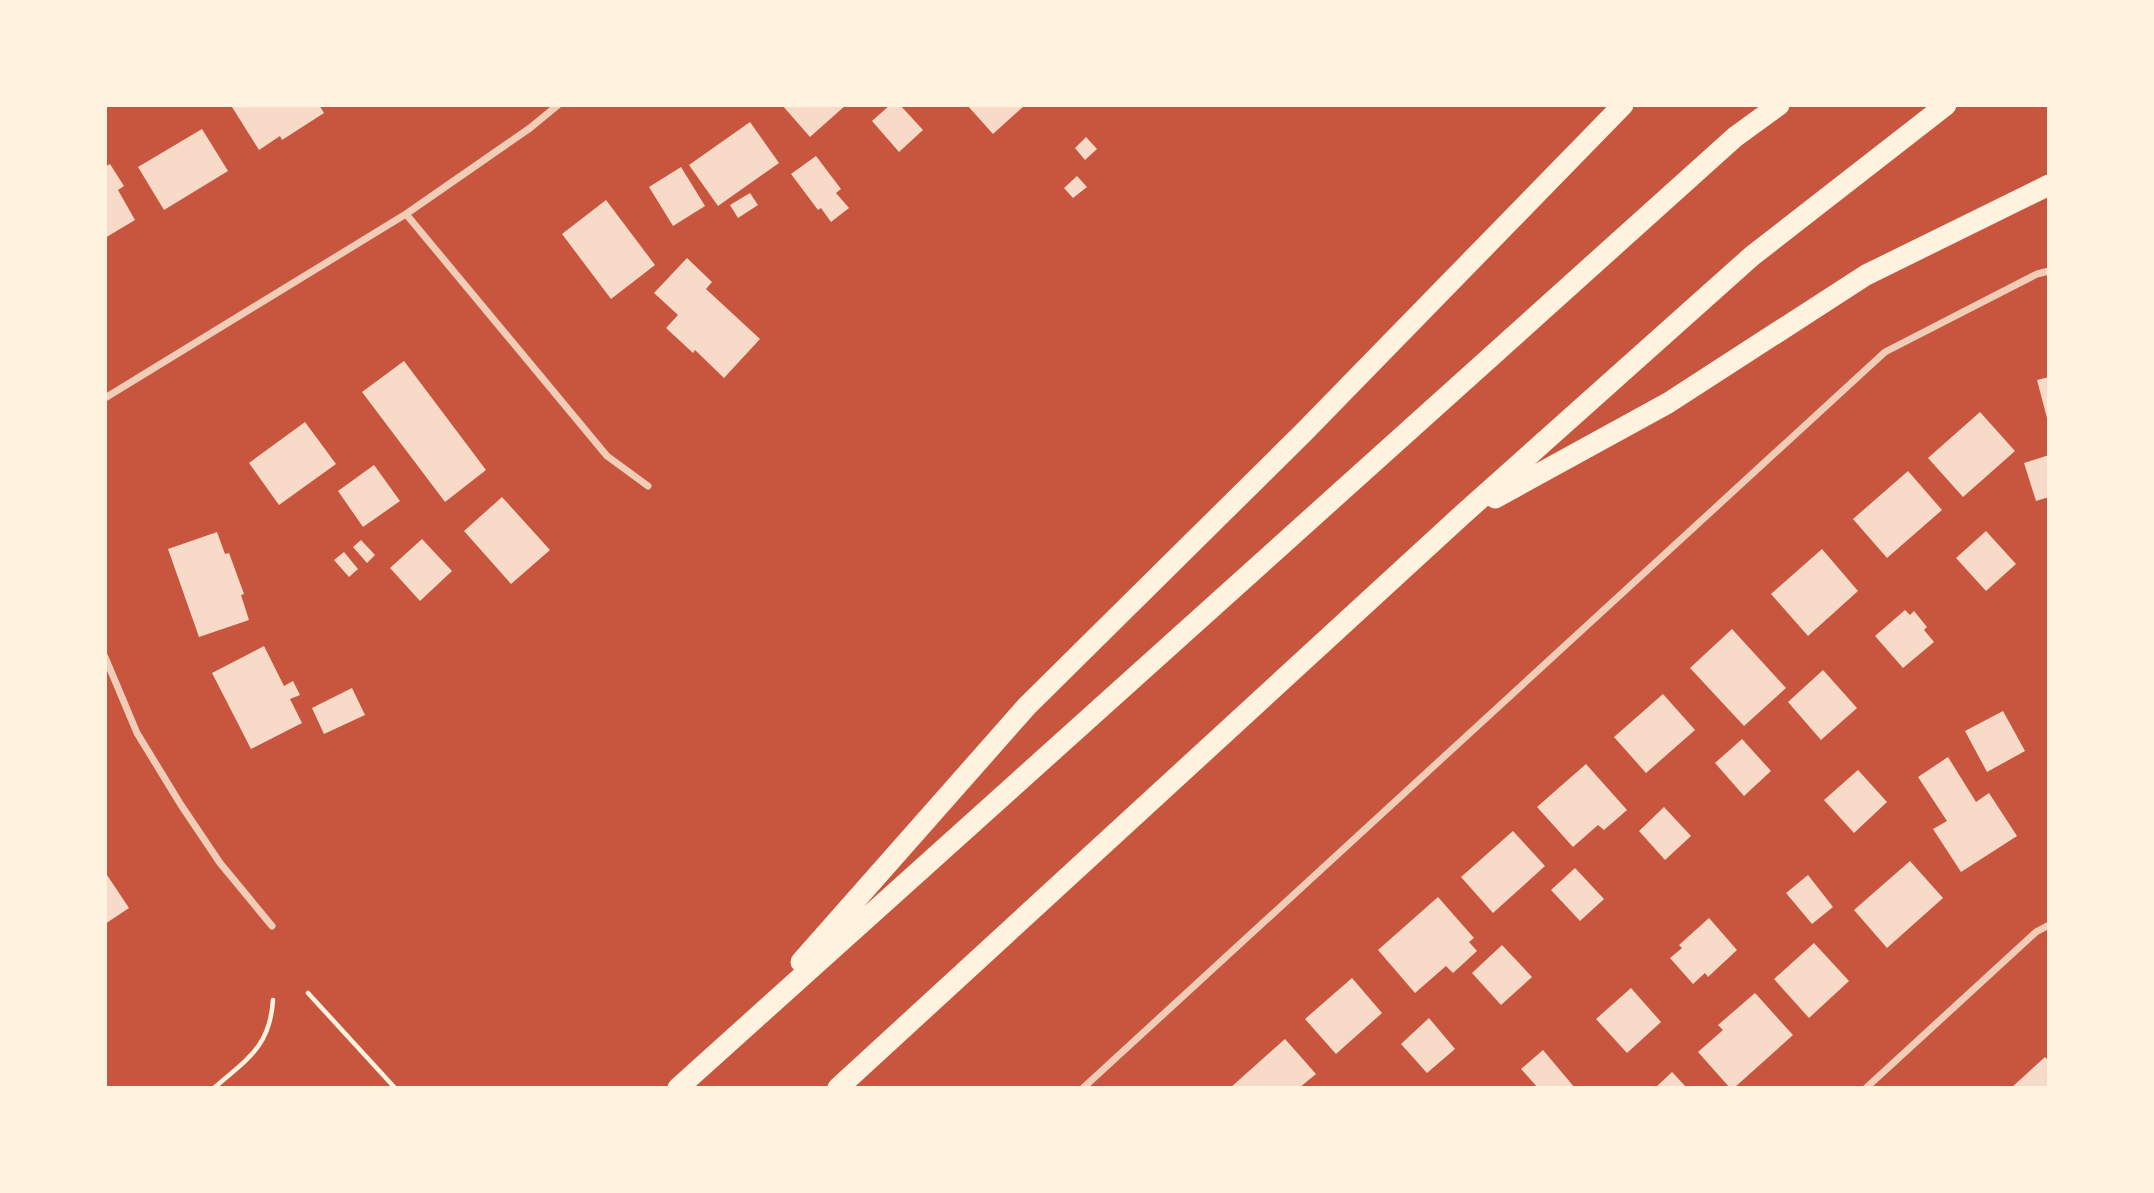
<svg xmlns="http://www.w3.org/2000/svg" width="2154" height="1193" font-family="Raleway,sans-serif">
<rect width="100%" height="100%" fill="#c8553d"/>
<path fill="#f7dbc8" d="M 235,105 L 319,105 L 324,113 L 282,140 L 280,136 L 259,150 L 232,107 Z
M 782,105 L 846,105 L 810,137 Z
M 890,105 L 900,105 L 923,130 L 899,152 L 872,121 Z
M 967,105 L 1025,105 L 993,134 Z
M 750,122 L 779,163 L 718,206 L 689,165 Z
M 202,129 L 228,171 L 164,210 L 138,167 Z
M 1086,137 L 1097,149 L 1085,160 L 1075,148 Z
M 816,156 L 841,189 L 836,193 L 849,208 L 831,222 L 821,208 L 818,210 L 791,174 Z
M 110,164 L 124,186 L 118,190 L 135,220 L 105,238 L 105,167 Z
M 681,167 L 705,206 L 673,226 L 649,187 Z
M 1077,176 L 1087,187 L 1073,198 L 1064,188 Z
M 750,193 L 758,205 L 738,218 L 730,205 Z
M 606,200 L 655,265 L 611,299 L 562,234 Z
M 687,258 L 712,282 L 706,289 L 760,339 L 724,378 L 695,350 L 693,353 L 666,328 L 678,315 L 654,293 Z
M 404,361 L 486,470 L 445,502 L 362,392 Z
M 2049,377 L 2049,422 L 2048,422 L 2037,380 Z
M 1980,412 L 2015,451 L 1963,497 L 1928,458 Z
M 305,422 L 336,464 L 279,505 L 249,463 Z
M 2049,455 L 2049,497 L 2036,501 L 2024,463 Z
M 374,465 L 400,501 L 363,527 L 338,491 Z
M 1908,471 L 1942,510 L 1887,558 L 1853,519 Z
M 502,497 L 550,550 L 511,584 L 464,531 Z
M 1986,531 L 2016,564 L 1986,591 L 1956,558 Z
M 217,532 L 225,554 L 229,553 L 244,594 L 241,595 L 249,620 L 199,637 L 168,549 Z
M 422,539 L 452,571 L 420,601 L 390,568 Z
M 361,540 L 375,555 L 367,563 L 353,547 Z
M 1822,549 L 1858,591 L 1808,636 L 1771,594 Z
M 344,552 L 358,569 L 349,577 L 334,560 Z
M 1905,610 L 1910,615 L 1914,611 L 1927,627 L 1924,630 L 1934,642 L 1903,668 L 1875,636 Z
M 1732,629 L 1786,688 L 1744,726 L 1690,668 Z
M 264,646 L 284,686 L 293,681 L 300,695 L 290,699 L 302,723 L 251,749 L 212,673 Z
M 1823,670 L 1857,708 L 1821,740 L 1788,702 Z
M 352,688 L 365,715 L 324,734 L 312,708 Z
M 1663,694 L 1695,730 L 1646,773 L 1614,737 Z
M 2003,711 L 2025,751 L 1987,772 L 1965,731 Z
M 1742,739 L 1771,771 L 1744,796 L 1715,763 Z
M 1948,757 L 1976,802 L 1989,793 L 2017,836 L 1961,872 L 1933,829 L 1947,821 L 1918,777 Z
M 1586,764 L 1627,810 L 1604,830 L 1598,825 L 1573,847 L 1537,807 Z
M 1858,770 L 1887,802 L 1854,833 L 1824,800 Z
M 1664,807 L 1691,836 L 1665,860 L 1639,831 Z
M 1513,831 L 1545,866 L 1493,913 L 1461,877 Z
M 1910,861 L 1943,898 L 1887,948 L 1854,910 Z
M 1575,868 L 1604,899 L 1580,921 L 1551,890 Z
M 105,872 L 129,908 L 105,924 Z
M 1808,875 L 1833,907 L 1812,924 L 1786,893 Z
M 1438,897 L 1474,938 L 1469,942 L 1477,951 L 1453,973 L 1446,966 L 1415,993 L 1378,950 Z
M 1709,918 L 1737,950 L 1708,977 L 1705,973 L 1693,984 L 1670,958 L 1682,948 L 1679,945 Z
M 1814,943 L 1849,981 L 1809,1018 L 1774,979 Z
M 1502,945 L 1532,977 L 1501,1005 L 1472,973 Z
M 1352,978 L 1382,1013 L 1336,1054 L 1305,1019 Z
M 1631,988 L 1661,1022 L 1627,1053 L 1596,1019 Z
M 1755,993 L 1793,1035 L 1734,1088 L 1730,1088 L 1698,1052 L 1723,1030 L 1718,1025 Z
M 1429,1018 L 1455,1049 L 1427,1073 L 1401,1044 Z
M 1285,1039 L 1316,1074 L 1299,1088 L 1230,1088 Z
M 1543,1050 L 1575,1088 L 1538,1088 L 1521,1069 Z
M 2045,1057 L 2049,1061 L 2049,1088 L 2011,1088 Z
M 1672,1072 L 1687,1088 L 1655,1088 Z"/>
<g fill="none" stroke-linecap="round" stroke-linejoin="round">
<path stroke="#fff3e0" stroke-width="4.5" d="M 308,993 L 395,1088
M 214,1088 C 247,1059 270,1047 273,1000"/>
<path stroke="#f1ccb7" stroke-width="7" d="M 406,214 L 607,456 L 648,486
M 105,398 L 406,214 L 530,128 L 558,105
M 105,657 L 137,733 L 181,805 L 220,863 L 272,926
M 1083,1088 L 1885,352 L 2037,274 L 2049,271
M 1866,1088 L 2036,932 L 2049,925"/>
<path stroke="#fff3e0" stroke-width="21" d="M 1495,498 L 1668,403 L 1866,275 L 2049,185
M 801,962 L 1027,706 L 1304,432 L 1623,105
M 678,1088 L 1735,137 L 1779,105
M 838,1088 L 1462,515 L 1752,256 L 1946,105"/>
</g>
<rect width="2154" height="1193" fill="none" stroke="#fff3e0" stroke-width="214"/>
</svg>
